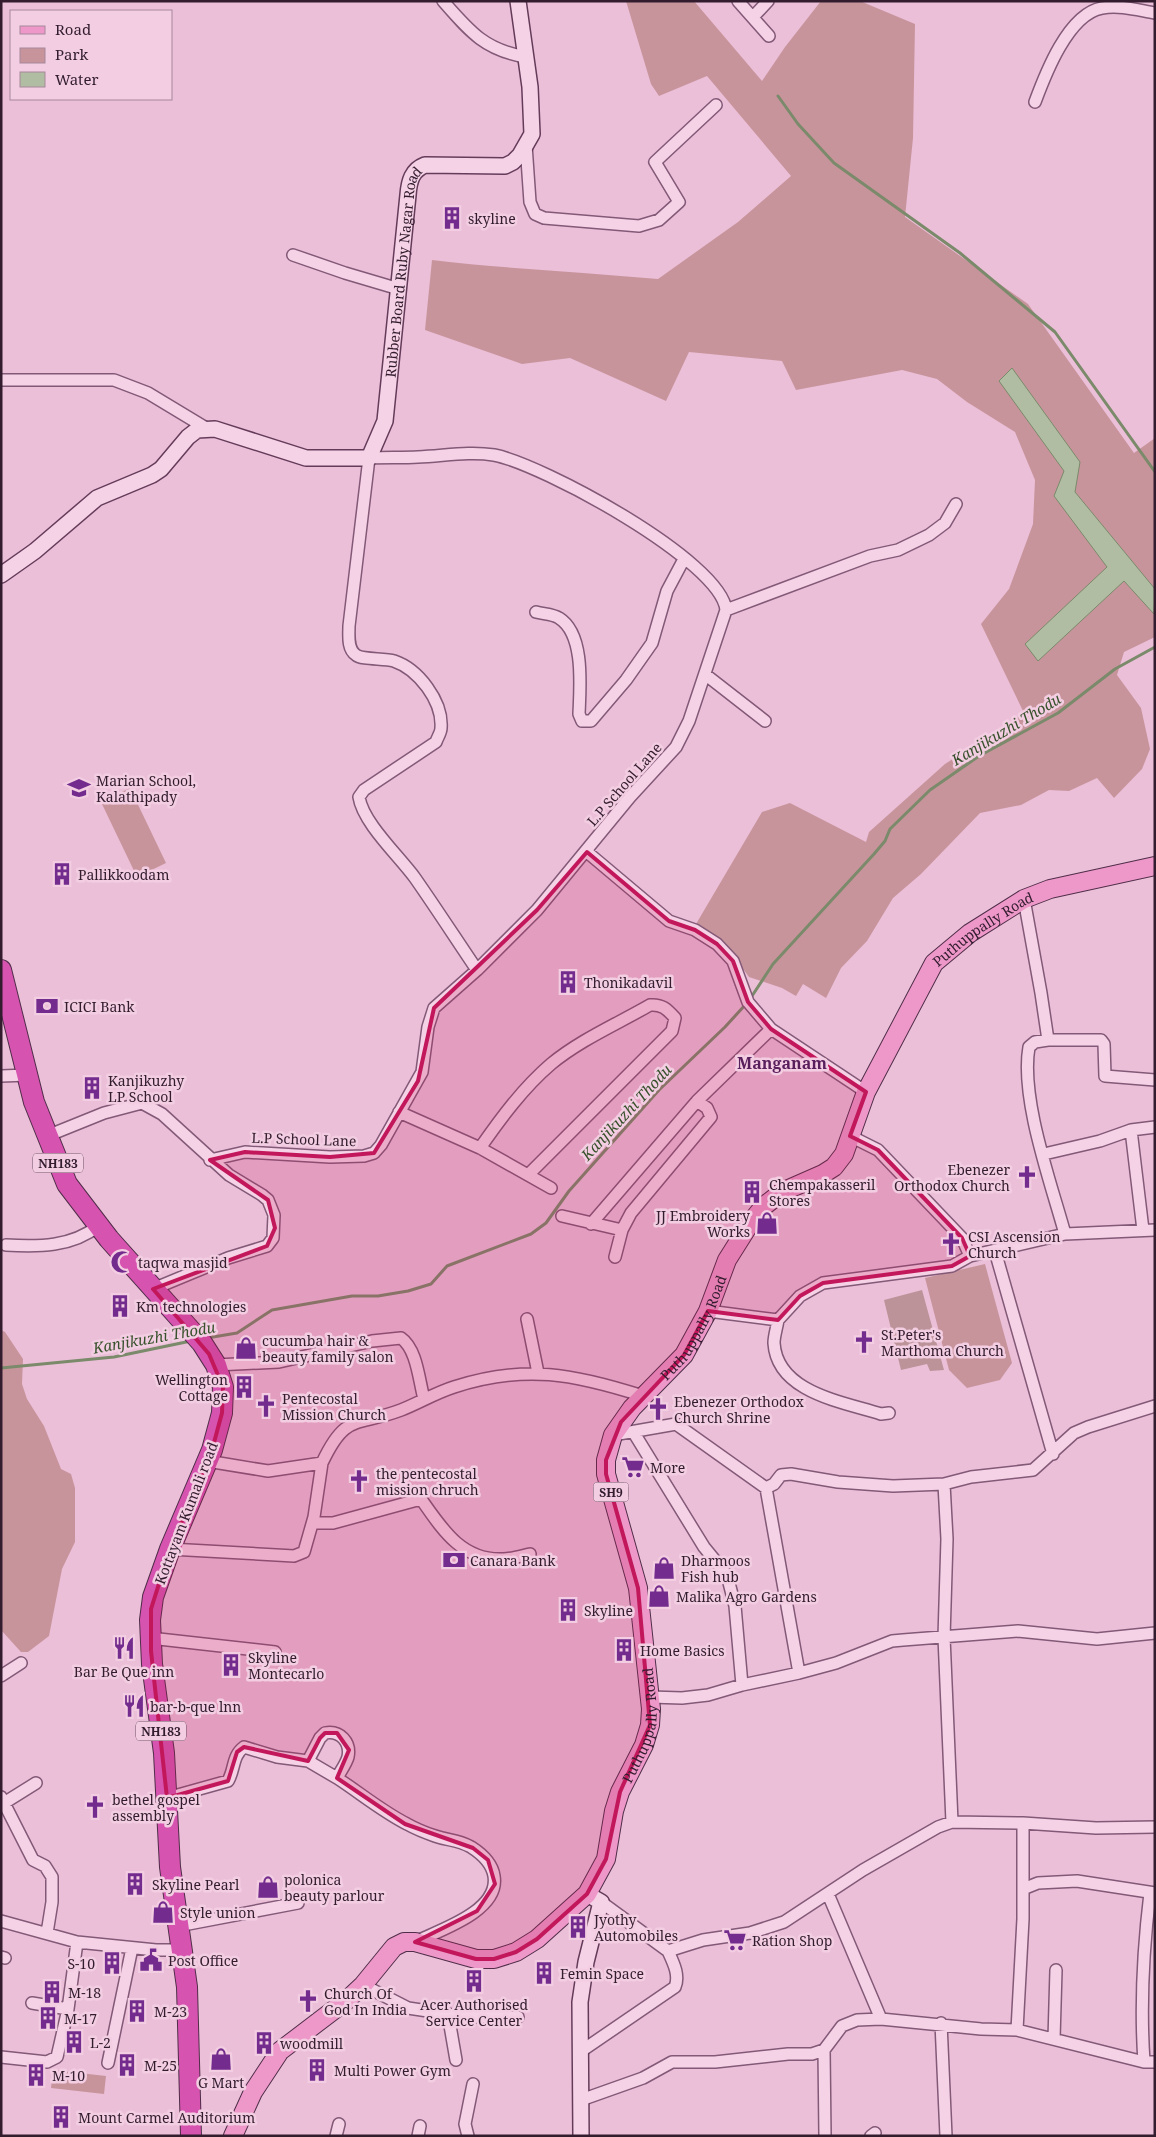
<svg xmlns="http://www.w3.org/2000/svg" width="1156" height="2137" font-family="'Noto Serif',serif">
<rect width="100%" height="100%" fill="#ebbfd8"/>
<path fill="#c8949c" d="M 626,1 L 694,1 L 762,81 L 785,47 L 821,1 L 860,1 L 915,24 L 913,138 L 905,217 L 1028,304 L 1134,453 L 1155,438 L 1155,637 L 1124,652 L 1117,675 L 1141,708 L 1150,749 L 1142,769 L 1114,798 L 1097,778 L 1069,791 L 1049,790 L 1021,805 L 980,813 L 921,874 L 893,898 L 867,941 L 841,968 L 826,998 L 803,984 L 796,996 L 782,988 L 749,977 L 726,946 L 696,924 L 762,812 L 790,803 L 866,842 L 869,832 L 945,764 L 1024,713 L 981,624 L 1009,589 L 1033,524 L 1035,480 L 1015,432 L 967,402 L 937,379 L 902,370 L 796,390 L 782,361 L 689,352 L 666,401 L 570,358 L 522,364 L 425,330 L 432,260 C 508,269 583,272 658,279 L 738,222 L 791,176 L 707,76 L 659,96 L 651,84 Z
M 130,788 L 166,863 L 137,877 L 101,802 Z
M 985,1264 L 1012,1363 L 1000,1380 L 967,1388 L 949,1370 L 925,1278 Z
M 1,1330 L 5,1332 L 23,1359 L 22,1384 L 27,1399 L 44,1426 L 61,1469 L 71,1474 L 75,1488 L 75,1542 L 62,1569 L 49,1636 L 28,1652 L 21,1652 L 1,1630 Z
M 53,2070 L 106,2076 L 104,2094 L 51,2088 Z"/>
<path fill="#bc9399" d="M 922,1290 L 944,1370 L 930,1371 L 927,1364 L 901,1370 L 884,1300 Z"/>
<path fill="#b1bda2" stroke="#7a8a6a" d="M 1012,368 L 1080,462 L 1075,492 L 1155,589 L 1154,614 L 1124,581 L 1038,661 L 1025,644 L 1107,567 L 1054,496 L 1064,471 L 999,381 Z"/>
<g fill="none" stroke-linecap="round" stroke-linejoin="round">
<path stroke="#7a8a6a" stroke-width="3" d="M 778,96 L 798,124 L 834,163 L 960,253 L 1055,332 L 1155,472
M 750,999 L 773,964 L 874,854 L 885,841 L 890,829 L 930,790 L 979,756 L 1058,713 L 1115,669 L 1155,647
M 207,1338 L 237,1333 L 272,1310 L 352,1296 L 378,1296 L 408,1291 L 431,1284 L 447,1266 L 531,1234 L 546,1223 L 569,1191 L 659,1090 L 725,1027 L 746,1004
M 1,1368 L 114,1357 L 191,1341"/>
<defs>
<path id="street" d="M 443,1 C 470,32 485,50 526,57
M 738,1 L 769,36
M 753,17 L 768,1
M 1035,102 C 1045,75 1068,14 1102,8 C 1120,5 1137,10 1155,13
M 526,145 L 530,202 L 535,214 L 544,218 L 639,226 L 659,220 L 679,202 L 655,162 L 716,105
M 293,255 L 345,273 L 399,289
M 1,380 L 114,380 L 148,393 L 206,428
M 726,610 L 870,556 L 898,550 L 929,535 L 945,523 L 956,504
M 536,612 C 543,614 553,614 559,618 C 585,634 580,687 579,714 L 582,721 L 591,721 L 626,680 L 652,643 L 667,591 L 684,559
M 706,675 L 765,721
M 587,852 L 669,921 L 695,930 L 717,944 L 733,961 L 748,1002 L 771,1029 L 866,1092
M 1024,899 L 1041,993 L 1048,1040
M 1,1076 L 28,1075
M 399,1112 L 480,1148 L 551,1188
M 1131,1130 L 1143,1230
M 47,1136 L 104,1113 L 142,1103 L 162,1114 L 229,1175 L 262,1195 L 268,1200 L 274,1215 L 273,1238 L 267,1246 L 228,1258 L 153,1289
M 850,1136 L 878,1150 L 962,1238 L 970,1256
M 480,1148 C 501,1118 523,1088 551,1064 C 580,1040 617,1024 650,1005 C 662,1004 667,1009 675,1018 L 672,1031 L 529,1174
M 1044,1154 L 1100,1141 L 1131,1130 L 1155,1127
M 210,1160 L 245,1152 L 330,1157 L 364,1156 L 374,1153 L 381,1145 L 422,1072 L 428,1027 L 434,1008 L 477,970 L 537,910 L 630,797 L 676,747 L 689,721 L 726,610 C 721,561 542,464 494,455 C 469,451 444,456 418,457 C 402,458 385,457 369,458 L 349,626 C 349,635 347,649 356,655 C 362,660 384,658 394,661 C 418,669 443,701 441,728 C 441,733 437,738 436,742 L 364,790 L 359,797 C 363,823 399,856 415,878 C 436,908 456,939 477,970
M 562,1216 L 622,1230
M 591,1224 L 697,1101 L 771,1029
M 1065,1234 C 1051,1183 1020,1098 1029,1047 L 1035,1042 L 1048,1040 L 1101,1040 L 1104,1044 L 1105,1076 L 1155,1080
M 6,1245 C 38,1247 72,1247 98,1226
M 995,1251 L 1053,1454
M 615,1257 L 622,1230 L 631,1213 L 711,1117 L 707,1108 L 697,1101
M 708,1311 L 778,1320 L 800,1296 L 823,1283 L 952,1266 L 970,1256 L 1065,1234 L 1155,1230
M 527,1319 L 538,1373
M 778,1320 C 777,1327 774,1336 774,1343 C 777,1393 844,1402 881,1414 L 889,1413
M 216,1365 L 279,1362 L 372,1341 L 401,1338 C 417,1349 419,1381 424,1399
M 634,1433 L 704,1547 L 727,1575 L 735,1606 L 742,1685
M 613,1435 L 676,1424 L 766,1488 L 774,1484 L 781,1475 L 791,1474 L 838,1482 L 893,1486 L 944,1484 L 971,1477 L 1033,1470 L 1074,1433 L 1088,1427 L 1155,1406
M 207,1461 L 268,1471 L 322,1463 C 346,1412 356,1427 401,1410 C 419,1403 435,1393 454,1387 C 525,1364 574,1374 643,1396
M 944,1484 L 947,1539 L 944,1637 L 952,1822
M 766,1488 L 799,1673
M 313,1523 L 333,1523 L 421,1499 C 442,1529 462,1561 503,1559 C 511,1559 521,1556 530,1554
M 170,1549 L 294,1556 L 304,1552 L 314,1517 L 322,1463
M 150,1638 L 275,1652
M 1,1676 L 21,1663
M 650,1697 L 682,1698 L 708,1695 L 742,1685 L 799,1673 L 836,1663 L 892,1641 L 903,1640 L 1018,1631 L 1097,1639 L 1155,1633
M 308,1761 L 337,1778
M 1,1797 L 33,1860 L 45,1866 L 52,1877 L 52,1902 L 47,1933
M 167,1798 L 228,1781 C 235,1769 232,1756 244,1747 L 277,1757 L 308,1761 L 320,1738 L 325,1733 C 340,1730 351,1742 348,1757 C 346,1764 340,1772 337,1778 C 360,1793 383,1812 407,1824 C 416,1829 426,1833 435,1836 C 449,1841 456,1839 471,1847 C 482,1854 492,1863 494,1876 C 500,1911 440,1930 415,1942
M 4,1803 L 36,1783
M 1023,1889 L 1038,1883 L 1077,1881 L 1155,1893
M 828,1894 L 881,2019 L 981,2029 L 1017,2030 L 1144,2062 L 1155,2062
M 601,1902 L 668,1951 L 703,1940 L 750,1933 L 784,1922 L 863,1870 L 938,1827 L 952,1822 L 1023,1823 L 1096,1828 L 1155,1827
M 1,1921 L 77,1942 L 156,1950 L 182,1950
M 178,1926 L 298,1903
M 1,1957 L 5,1958
M 363,1985 L 408,2008 L 448,2014
M 32,2003 L 68,2009
M 941,2023 L 946,2136
M 1017,2030 L 1023,1919 L 1023,1823
M 1054,2039 L 1056,1970
M 824,2050 L 825,2136
M 580,2052 L 675,1987 C 680,1975 673,1962 668,1951
M 1,2057 L 47,2062 L 57,2057 L 68,2009 L 77,1942
M 456,2060 L 448,2014 L 462,2017 L 518,2017
M 1144,2062 C 1140,2004 1143,1950 1150,1893
M 108,2063 L 132,1948
M 581,2100 L 643,2078 L 672,2062 L 715,2062 L 788,2054 L 812,2054 L 824,2050 L 842,2026 L 857,2020 L 881,2019
M 336,2136 L 339,2124
M 418,2136 L 420,2126
M 468,2136 L 465,2124 L 473,2084
M 871,2136 L 875,2133"/>
<g id="secondary">
<path id="s1" d="M 1,575 L 35,551 L 97,498 L 152,475 L 161,469 L 188,437 L 197,430 L 215,429 L 306,458 L 369,458 L 385,421 L 408,195 C 409,181 412,170 425,165 L 505,166 L 513,162 L 520,155 L 532,134 L 530,87 L 518,1"/>
<path d="M 581,2136 L 580,2002 L 586,1962 L 601,1902 L 587,1894"/>
</g>
<g id="primary">
<path id="s2" d="M 233,2136 L 253,2092 L 280,2051 L 347,2000 L 363,1985 L 394,1947 L 404,1942 L 415,1942 L 476,1959 L 494,1959 L 516,1952 L 537,1939 L 587,1894 L 606,1859 L 614,1811 L 620,1792 L 644,1745 L 650,1725 L 651,1709 L 638,1588 L 606,1474 L 606,1460 L 613,1435 L 632,1408 L 684,1355 L 708,1311 L 727,1260 L 751,1222 L 764,1206 L 782,1192 L 823,1174 L 834,1167 L 844,1154 L 866,1092 L 934,963 L 970,933 L 1024,899 L 1050,889 L 1155,866"/>
</g>
<path id="highway" d="M 1,970 L 34,1102 L 67,1184 L 109,1239 L 202,1343 L 216,1365 L 223,1387 L 222,1413 L 212,1450 L 170,1549 L 153,1597 L 150,1620 L 152,1664 L 164,1753 L 170,1867 L 187,1987 L 191,2136"/>
</defs>
<use href="#street" stroke="#825977" stroke-width="14"/>
<use href="#secondary" stroke="#643c5a" stroke-width="18"/>
<use href="#primary" stroke="#502d49" stroke-width="20"/>
<use href="#highway" stroke="#502d49" stroke-width="22"/>
<use href="#street" stroke="#f6d2e6" stroke-width="11"/>
<use href="#secondary" stroke="#f6d2e6" stroke-width="15"/>
<use href="#primary" stroke="#ed98c9" stroke-width="18"/>
<use href="#highway" stroke="#d653b0" stroke-width="20"/>
</g>
<path fill="#c2185b" fill-opacity="0.2" stroke="#c2185b" stroke-width="4" stroke-linejoin="round" d="M 587,852 L 669,921 L 695,930 L 717,944 L 733,961 L 748,1002 L 771,1029 L 866,1092 L 850,1136 L 878,1150 L 962,1238 L 970,1256 L 952,1266 L 823,1283 L 800,1296 L 778,1320 L 708,1311 L 684,1355 L 621,1422 L 606,1460 L 606,1474 L 638,1588 L 650,1725 L 620,1792 L 606,1859 L 587,1894 L 537,1939 L 516,1952 L 494,1959 L 476,1959 L 415,1942 L 477,1911 L 495,1884 L 488,1860 L 473,1848 L 405,1824 L 337,1778 L 349,1750 L 337,1733 L 325,1733 L 320,1738 L 308,1761 L 244,1747 L 237,1752 L 228,1781 L 167,1798 L 151,1651 L 151,1609 L 170,1549 L 212,1450 L 222,1413 L 223,1387 L 209,1354 L 153,1289 L 267,1246 L 275,1228 L 268,1200 L 210,1160 L 245,1152 L 330,1157 L 374,1153 L 418,1081 L 434,1008 L 537,910 Z"/>
<defs>
<symbol id="building-bare" viewBox="-9 -9 18 18"><path d="M-4-6H4V6H1V3H-1V6H-4ZM-2.5-4.3h1.7v1.8h-1.7ZM.8-4.3h1.7v1.8H.8ZM-2.5-1h1.7V.8h-1.7ZM.8-1h1.7V.8H.8Z" fill="#732c8d" stroke="#f3cee2" stroke-width="2.5" paint-order="stroke"/></symbol>
<symbol id="school-bare" viewBox="-9 -9 18 18"><path d="M0-5L7-2L0 1L-7-2ZM-4 1L0 2.5L4 1V4Q0 6-4 4Z" fill="#732c8d" stroke="#f3cee2" stroke-width="2.5" paint-order="stroke"/></symbol>
<symbol id="bank-bare" viewBox="-9 -9 18 18"><path d="M-6-4H6V4H-6ZM0-2.3a2.3 2.3 0 1 0 0 4.6a2.3 2.3 0 1 0 0-4.6Z" fill="#732c8d" stroke="#f3cee2" stroke-width="2.5" paint-order="stroke"/></symbol>
<symbol id="church-bare" viewBox="-9 -9 18 18"><path d="M-1.2-6h2.4v3.5h3.3v2.4h-3.3V6h-2.4V-.1h-3.3v-2.4h3.3Z" fill="#732c8d" stroke="#f3cee2" stroke-width="2.5" paint-order="stroke"/></symbol>
<symbol id="shop-bare" viewBox="-9 -9 18 18"><path d="M-5-2.5h2.3a2.7 3.5 0 0 1 5.4 0H5L5.5 6h-11ZM-1.5-2.5h3a1.5 2.3 0 0 0-3 0Z" fill="#732c8d" stroke="#f3cee2" stroke-width="2.5" paint-order="stroke"/></symbol>
<symbol id="mosque-bare" viewBox="-9 -9 18 18"><path d="M3.5-4.9A6 6 0 1 0 3.5 4.9A5 5 0 1 1 3.5-4.9Z" fill="#732c8d" stroke="#f3cee2" stroke-width="2.5" paint-order="stroke"/></symbol>
<symbol id="supermarket-bare" viewBox="-9 -9 18 18"><path d="M-6-5.5h2.5l.6 2H6L4.5 2H-2.5L-4.4-4H-6ZM-1.5 3.2a1.3 1.3 0 1 0 .1 0ZM3 3.2a1.3 1.3 0 1 0 .1 0Z" fill="#732c8d" stroke="#f3cee2" stroke-width="2.5" paint-order="stroke"/></symbol>
<symbol id="restaurant-bare" viewBox="-9 -9 18 18"><path d="M-5-6h1v4h1v-4h1v4h1v-4h1v5L-1.5 .5V6h-2V.5L-5-1ZM5-6V6H3V1.5H1.5Q1.5-4 5-6Z" fill="#732c8d" stroke="#f3cee2" stroke-width="2.5" paint-order="stroke"/></symbol>
<symbol id="civic-bare" viewBox="-9 -9 18 18"><path d="M-.6-6.5H3V-4.5H.6V-3L4-1V1h2V6H-6V1h2V-1L-.6-3ZM-1.2 2.5V6h2.4V2.5Z" fill="#732c8d" stroke="#f3cee2" stroke-width="2.5" paint-order="stroke"/></symbol>
</defs>
<g fill-rule="evenodd">
<use href="#building-bare" x="436" y="202" width="32" height="32"/>
<use href="#school-bare" x="63" y="772" width="32" height="32"/>
<use href="#building-bare" x="46" y="858" width="32" height="32"/>
<use href="#building-bare" x="552" y="966" width="32" height="32"/>
<use href="#bank-bare" x="31" y="990" width="32" height="32"/>
<use href="#building-bare" x="76" y="1072" width="32" height="32"/>
<use href="#church-bare" x="1011" y="1161" width="32" height="32"/>
<use href="#building-bare" x="736" y="1176" width="32" height="32"/>
<use href="#shop-bare" x="751" y="1207" width="32" height="32"/>
<use href="#church-bare" x="935" y="1228" width="32" height="32"/>
<use href="#mosque-bare" x="106" y="1246" width="32" height="32"/>
<use href="#building-bare" x="104" y="1290" width="32" height="32"/>
<use href="#church-bare" x="848" y="1326" width="32" height="32"/>
<use href="#shop-bare" x="230" y="1332" width="32" height="32"/>
<use href="#building-bare" x="228" y="1371" width="32" height="32"/>
<use href="#church-bare" x="250" y="1390" width="32" height="32"/>
<use href="#church-bare" x="642" y="1393" width="32" height="32"/>
<use href="#supermarket-bare" x="617" y="1451" width="32" height="32"/>
<use href="#church-bare" x="343" y="1465" width="32" height="32"/>
<use href="#bank-bare" x="438" y="1544" width="32" height="32"/>
<use href="#shop-bare" x="648" y="1552" width="32" height="32"/>
<use href="#shop-bare" x="643" y="1580" width="32" height="32"/>
<use href="#building-bare" x="552" y="1594" width="32" height="32"/>
<use href="#restaurant-bare" x="108" y="1632" width="32" height="32"/>
<use href="#building-bare" x="608" y="1634" width="32" height="32"/>
<use href="#building-bare" x="215" y="1649" width="32" height="32"/>
<use href="#restaurant-bare" x="118" y="1690" width="32" height="32"/>
<use href="#church-bare" x="79" y="1791" width="32" height="32"/>
<use href="#building-bare" x="119" y="1868" width="32" height="32"/>
<use href="#shop-bare" x="252" y="1871" width="32" height="32"/>
<use href="#shop-bare" x="147" y="1896" width="32" height="32"/>
<use href="#building-bare" x="562" y="1911" width="32" height="32"/>
<use href="#supermarket-bare" x="719" y="1924" width="32" height="32"/>
<use href="#civic-bare" x="135" y="1944" width="32" height="32"/>
<use href="#building-bare" x="96" y="1947" width="32" height="32"/>
<use href="#building-bare" x="528" y="1957" width="32" height="32"/>
<use href="#building-bare" x="458" y="1965" width="32" height="32"/>
<use href="#building-bare" x="36" y="1976" width="32" height="32"/>
<use href="#church-bare" x="292" y="1985" width="32" height="32"/>
<use href="#building-bare" x="121" y="1995" width="32" height="32"/>
<use href="#building-bare" x="32" y="2002" width="32" height="32"/>
<use href="#building-bare" x="58" y="2026" width="32" height="32"/>
<use href="#building-bare" x="248" y="2027" width="32" height="32"/>
<use href="#shop-bare" x="205" y="2043" width="32" height="32"/>
<use href="#building-bare" x="111" y="2049" width="32" height="32"/>
<use href="#building-bare" x="301" y="2054" width="32" height="32"/>
<use href="#building-bare" x="20" y="2059" width="32" height="32"/>
<use href="#building-bare" x="45" y="2101" width="32" height="32"/>
</g>
<g text-anchor="middle" dominant-baseline="central" stroke-width="5" stroke-linejoin="round" paint-order="stroke">
<g fill="#f3cee2" stroke="#6c5164" stroke-width="1">
<rect x="33" y="1153.5" width="50" height="19" rx="4"/>
<rect x="593.5" y="1482.5" width="35" height="19" rx="4"/>
<rect x="136" y="1721.5" width="50" height="19" rx="4"/>
</g>
<g font-size="12" font-weight="bold" fill="#321c2e">
<text x="58" y="1163">NH183</text>
<text x="611" y="1492">SH9</text>
<text x="161" y="1731">NH183</text>
</g>
<g font-size="14" fill="#321c2e" stroke="#f3cee2" text-anchor="start">
<text x="468" y="218">skyline</text>
<text x="96" y="780">Marian School,<tspan x="96" dy="16">Kalathipady</tspan></text>
<text x="78" y="874">Pallikkoodam</text>
<text x="584" y="982">Thonikadavil</text>
<text x="64" y="1006">ICICI Bank</text>
<text x="108" y="1080">Kanjikuzhy<tspan x="108" dy="16">LP School</tspan></text>
<text x="1010" y="1169" text-anchor="end">Ebenezer<tspan x="1010" dy="16">Orthodox Church</tspan></text>
<text x="769" y="1184">Chempakasseril<tspan x="769" dy="16">Stores</tspan></text>
<text x="750" y="1215" text-anchor="end">JJ Embroidery<tspan x="750" dy="16">Works</tspan></text>
<text x="968" y="1236">CSI Ascension<tspan x="968" dy="16">Church</tspan></text>
<text x="138" y="1262">taqwa masjid</text>
<text x="136" y="1306">Km technologies</text>
<text x="881" y="1334">St.Peter's<tspan x="881" dy="16">Marthoma Church</tspan></text>
<text x="262" y="1340">cucumba hair &amp;<tspan x="262" dy="16">beauty family salon</tspan></text>
<text x="228" y="1379" text-anchor="end">Wellington<tspan x="228" dy="16">Cottage</tspan></text>
<text x="282" y="1398">Pentecostal<tspan x="282" dy="16">Mission Church</tspan></text>
<text x="674" y="1401">Ebenezer Orthodox<tspan x="674" dy="16">Church Shrine</tspan></text>
<text x="650" y="1467">More</text>
<text x="376" y="1473">the pentecostal<tspan x="376" dy="16">mission chruch</tspan></text>
<text x="470" y="1560">Canara Bank</text>
<text x="681" y="1560">Dharmoos<tspan x="681" dy="16">Fish hub</tspan></text>
<text x="676" y="1596">Malika Agro Gardens</text>
<text x="584" y="1610">Skyline</text>
<text x="640" y="1650">Home Basics</text>
<text x="248" y="1657">Skyline<tspan x="248" dy="16">Montecarlo</tspan></text>
<text x="124" y="1671" text-anchor="middle">Bar Be Que inn</text>
<text x="150" y="1706">bar-b-que lnn</text>
<text x="112" y="1799">bethel gospel<tspan x="112" dy="16">assembly</tspan></text>
<text x="284" y="1879">polonica<tspan x="284" dy="16">beauty parlour</tspan></text>
<text x="152" y="1884">Skyline Pearl</text>
<text x="180" y="1912">Style union</text>
<text x="594" y="1919">Jyothy<tspan x="594" dy="16">Automobiles</tspan></text>
<text x="752" y="1940">Ration Shop</text>
<text x="168" y="1960">Post Office</text>
<text x="95" y="1963" text-anchor="end">S-10</text>
<text x="560" y="1973">Femin Space</text>
<text x="68" y="1992">M-18</text>
<text x="324" y="1993">Church Of<tspan x="324" dy="16">God In India</tspan></text>
<text x="474" y="2004" text-anchor="middle">Acer Authorised<tspan x="474" dy="16">Service Center</tspan></text>
<text x="154" y="2011">M-23</text>
<text x="64" y="2018">M-17</text>
<text x="90" y="2042">L-2</text>
<text x="280" y="2043">woodmill</text>
<text x="144" y="2065">M-25</text>
<text x="334" y="2070">Multi Power Gym</text>
<text x="52" y="2075">M-10</text>
<text x="221" y="2082" text-anchor="middle">G Mart</text>
<text x="78" y="2117">Mount Carmel Auditorium</text>
</g>
<g font-size="14" fill="#321c2e" stroke="#f3cee2">
<text stroke="none"><textPath href="#s1" startOffset="614">Rubber Board Ruby Nagar Road</textPath></text>
<text transform="translate(624 784) rotate(-49)">L.P School Lane</text>
<text stroke="none"><textPath href="#s2" startOffset="1595">Puthuppally Road</textPath></text>
<text transform="translate(304 1139) rotate(2)">L.P School Lane</text>
<text stroke="none"><textPath href="#s2" startOffset="1085">Puthuppally Road</textPath></text>
<text transform="translate(186 1513) rotate(-69)">Kottayam Kumali road</text>
<text stroke="none"><textPath href="#s2" startOffset="651">Puthuppally Road</textPath></text>
</g>
<g font-size="15" font-style="italic" fill="#38512c" stroke="#f3cee2">
<text transform="translate(1006 729) rotate(-31)">Kanjikuzhi Thodu</text>
<text transform="translate(626 1112) rotate(-47)">Kanjikuzhi Thodu</text>
<text transform="translate(154 1337) rotate(-10)">Kanjikuzhi Thodu</text>
</g>
<g font-size="16" font-weight="bold" fill="#591e5c" stroke="#f3cee2">
<text x="782" y="1063">Manganam</text>
</g>
</g>
<rect width="1156" height="2137" fill="none" stroke="#321c2e" stroke-width="5"/>
<rect x="10" y="10" width="162" height="90" fill="#f3cee2" stroke="#a6879a"/>
<rect x="20" y="26" width="25" height="8" fill="#ed98c9" stroke="#a6879a"/>
<text x="55" y="35" font-size="15" fill="#321c2e">Road</text>
<rect x="20" y="48" width="25" height="15" fill="#c8949c" stroke="#a6879a"/>
<text x="55" y="60" font-size="15" fill="#321c2e">Park</text>
<rect x="20" y="72" width="25" height="15" fill="#b1bda2" stroke="#a6879a"/>
<text x="55" y="85" font-size="15" fill="#321c2e">Water</text>
</svg>
